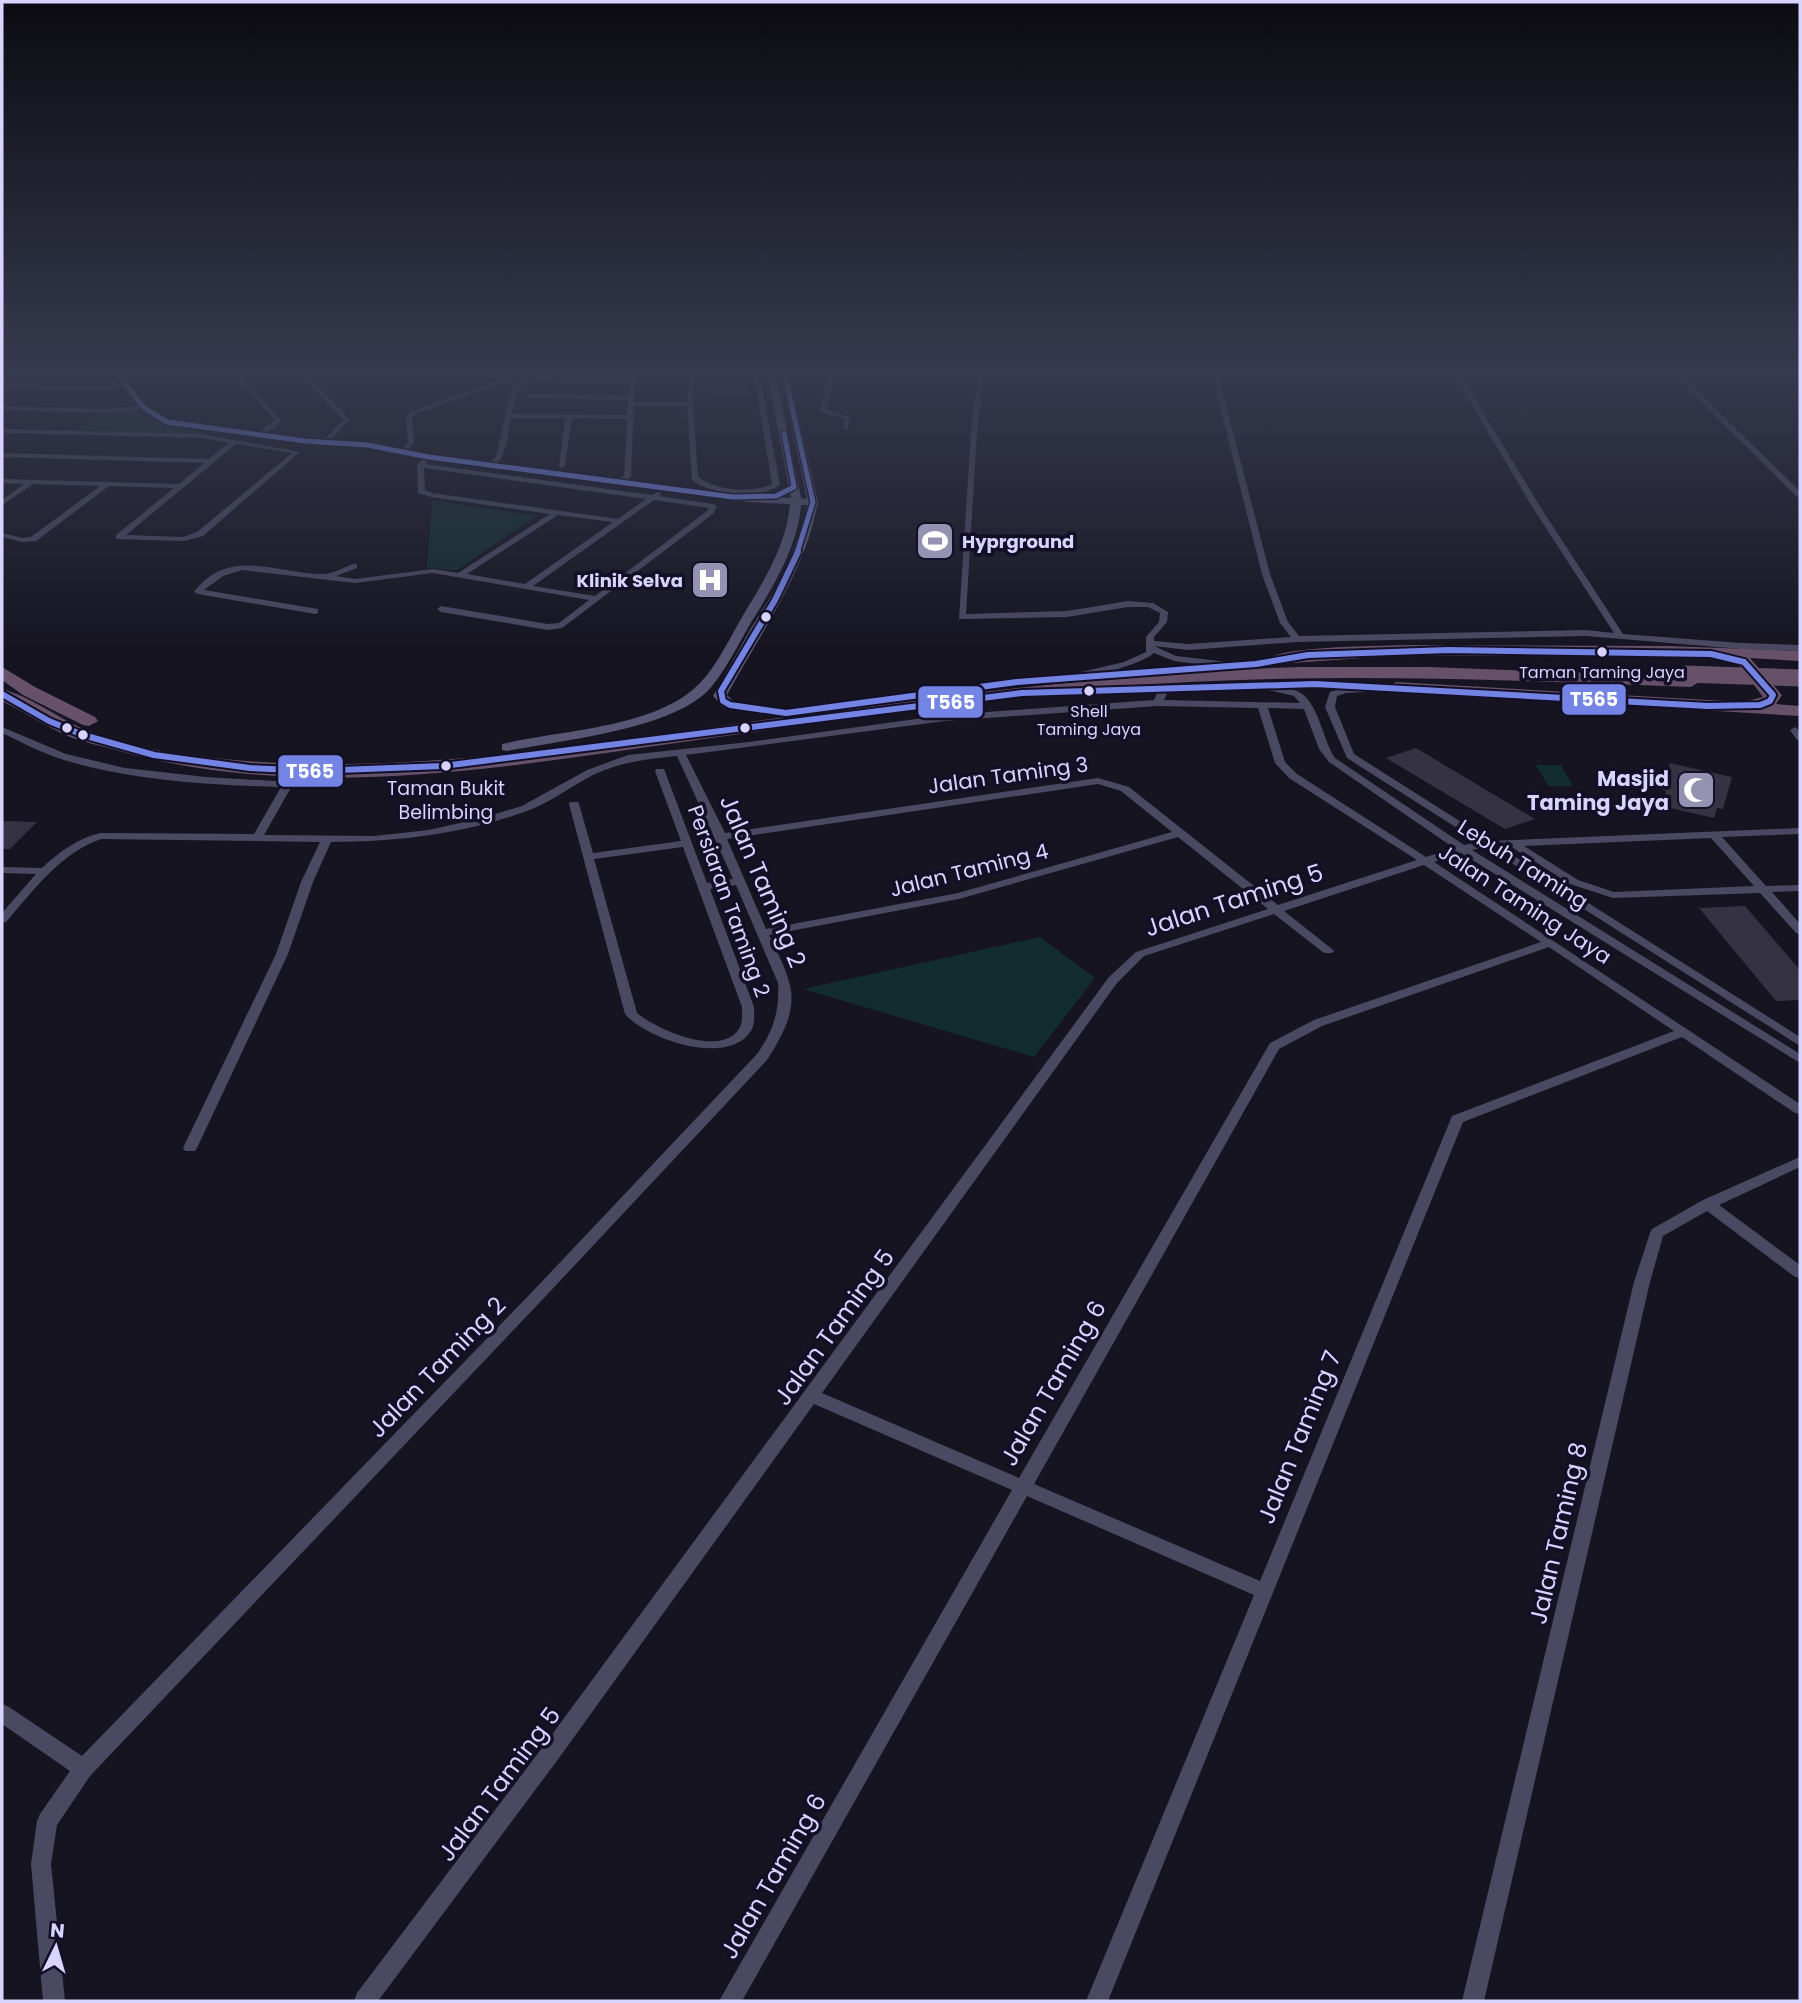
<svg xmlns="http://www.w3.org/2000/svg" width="1802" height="2003" font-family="Poppins,sans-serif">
<rect width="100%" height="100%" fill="#161421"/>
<path fill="#132c2d" d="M 749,382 L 750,397 L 695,399 L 696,384 Z
M 136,410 L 156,422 L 231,435 L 73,431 L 100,412 Z
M 432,500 L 536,516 L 457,570 L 427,568 Z
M 1536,765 L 1561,765 L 1573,786 L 1548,786 Z
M 1040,937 L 1095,978 L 1034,1057 L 803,989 Z"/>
<path fill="#343243" d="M 1416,748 L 1535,819 L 1505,829 L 1386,758 Z
M 1670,763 L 1732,777 L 1723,809 L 1717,808 L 1714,818 L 1666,807 L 1670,796 L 1665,795 L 1666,791 L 1661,789 Z
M 2,821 L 37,822 L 10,849 L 2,849 Z
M 1745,906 L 1800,970 L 1800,1000 L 1776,1001 L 1699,908 Z"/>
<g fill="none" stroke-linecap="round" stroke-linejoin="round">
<path fill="#4a4962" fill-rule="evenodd" d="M 229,371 L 235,371 L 280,419 L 280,424 L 262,435 L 258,435 L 258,433 L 275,420 Z
M 298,371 L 304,371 L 350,420 L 327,443 L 322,442 L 343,420 Z
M 525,371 L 532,371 L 527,374 L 529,376 L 630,378 L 630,371 L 636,371 L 634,402 L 687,402 L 688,371 L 694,371 L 693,404 L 698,477 C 717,491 752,494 772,484 L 753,371 L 759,371 L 780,485 C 758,501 713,495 692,480 L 687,406 L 634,406 L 631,476 L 624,483 L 617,481 L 624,475 L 627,419 L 572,418 L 565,466 L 562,468 L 559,466 L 565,418 L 511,418 C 507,434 508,463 489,465 L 489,463 L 496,457 L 509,397 L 522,376 L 415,414 L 412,418 L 414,443 L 404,453 L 399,452 L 408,443 L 406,418 L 411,412 ZM 526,380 L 629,382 L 628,396 L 528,394 L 525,396 L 528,398 L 628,400 L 627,415 L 512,414 L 515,397 Z
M 831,371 L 837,371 L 826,410 L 850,417 L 848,430 L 843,429 L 845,419 L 819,411 Z
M 978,371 L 984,371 L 977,432 L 966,614 L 1067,611 L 1128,601 L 1153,603 L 1168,612 L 1167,622 L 1154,637 L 1154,641 L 1188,644 L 1291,637 L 1280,623 L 1262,574 L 1211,371 L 1217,371 L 1270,574 L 1288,622 L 1299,636 L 1586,630 L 1614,633 L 1533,508 L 1452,371 L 1458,371 L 1541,508 L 1623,634 L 1741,643 L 1800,645 L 1800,651 L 1741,649 L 1586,636 L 1297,642 L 1188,650 L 1154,646 L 1176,656 L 1228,662 L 1232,665 L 1228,668 L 1174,661 L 1154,653 C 1142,664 1089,679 1073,678 L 1073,674 L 1124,662 L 1146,652 L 1146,637 L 1159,622 L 1160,613 L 1148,607 L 1128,607 L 1067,617 L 959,619 L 971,432 Z
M 1670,371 L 1676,371 L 1800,491 L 1800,497 L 1797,497 Z
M 126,383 L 128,386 L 98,391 L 2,388 L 2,384 L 98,387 Z
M 144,405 L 146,406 L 146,408 L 109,413 L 2,410 L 2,406 L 109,409 Z
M 2,429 L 202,434 L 300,452 L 203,536 L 184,541 L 116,539 L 116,535 L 174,488 L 109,486 L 36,541 L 22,542 L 2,537 L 2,533 L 22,538 L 31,537 L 100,486 L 33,484 L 2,505 L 2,500 L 24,484 L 2,483 L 2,479 L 179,484 L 204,463 L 2,457 L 2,453 L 209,459 L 229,443 L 202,438 L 2,433 ZM 236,444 L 292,453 L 197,532 L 183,537 L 126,535 Z
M 426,457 L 429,459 L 425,464 L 652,495 L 658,492 L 662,494 L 659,496 L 713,504 L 717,506 L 713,514 L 562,628 L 548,630 L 441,612 L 437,609 L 441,606 L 548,624 L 559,623 L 589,600 L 433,573 L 355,583 L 242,570 L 223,576 L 204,590 L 318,609 L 318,613 L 315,614 L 198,594 L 194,592 C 229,546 277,574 323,574 C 333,574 344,567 354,564 L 357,564 L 357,568 L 336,576 L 355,579 L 433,569 L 458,573 L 550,514 L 431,497 L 418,493 L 417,465 ZM 424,468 L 646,499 L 618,519 L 432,493 L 425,490 ZM 654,500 L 709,508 L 707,511 L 595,596 L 533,586 ZM 558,515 L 613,522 L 525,584 L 467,574 Z
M 1253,681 C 1267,684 1283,686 1297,691 C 1318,699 1323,741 1335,758 L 1464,845 L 1479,842 L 1347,758 L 1325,707 L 1330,692 L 1345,687 L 1404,685 L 1406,687 L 1401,690 L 1346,693 L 1337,696 L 1335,707 L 1354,754 L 1491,841 L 1800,828 L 1800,834 L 1722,837 L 1766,886 L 1800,885 L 1800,891 L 1772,892 L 1800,924 L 1800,934 L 1796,933 L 1760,893 L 1613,898 L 1570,884 L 1510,846 L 1500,847 L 1800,1037 L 1800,1046 L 1486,847 L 1472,850 L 1800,1054 L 1800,1063 L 1461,853 L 1434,862 L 1800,1104 L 1800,1114 L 1795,1113 L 1682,1037 L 1463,1122 L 1108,2001 L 1086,2001 L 1254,1595 L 1027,1496 L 742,2001 L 719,2001 L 1012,1490 L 814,1404 L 559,1758 L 378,2001 L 354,2001 L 357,1993 L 545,1744 L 1109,977 L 1136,952 L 1268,909 L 1178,837 L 959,899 L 769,935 C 776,950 785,966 789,982 C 798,1010 781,1038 767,1060 L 543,1299 L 90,1776 L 57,1825 L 51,1864 L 65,2001 L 43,2001 L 31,1864 L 37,1821 L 40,1814 L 70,1771 L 2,1724 L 2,1704 L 9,1707 L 82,1756 L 533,1291 L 757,1054 C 773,1032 780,1010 778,983 L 736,885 L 710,889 L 754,1007 C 754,1014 755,1023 752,1029 C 731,1068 647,1040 625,1014 L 569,804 L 570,802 L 578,802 L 579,804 L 593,853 L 681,841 L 655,771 L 656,769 L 664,769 L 707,883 L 733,879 L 677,756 C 647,759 620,762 593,775 C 571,786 550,803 527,811 C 464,834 397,842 331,842 L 313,882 L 288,954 L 197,1148 L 195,1151 L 185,1151 L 183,1148 L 276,954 L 301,882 L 320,842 L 101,839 C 59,854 34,890 6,922 L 2,923 L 2,913 L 36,874 L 2,873 L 2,867 L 42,868 C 60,851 77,839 100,833 L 254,834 L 281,787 C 210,785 136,781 67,761 C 44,754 23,743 2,733 L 2,727 L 66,754 L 125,768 L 206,777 L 292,782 L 293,784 L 264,835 L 374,836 L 429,830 L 482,818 L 522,806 L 587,770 L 628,755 L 749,742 L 945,715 L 1154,700 L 1160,687 L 1165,684 L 1170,687 L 1164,700 L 1300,703 L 1294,696 L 1250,686 L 1248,684 ZM 1158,706 L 1258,708 L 1275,763 L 1289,778 L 1417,860 L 1278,905 L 1129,787 L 1098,778 L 725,833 L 686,755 L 945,721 ZM 1268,708 L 1304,709 L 1319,749 L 1329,762 L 1454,848 L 1426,857 L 1297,774 L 1285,762 ZM 1098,784 L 1121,791 L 1172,832 L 958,893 L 766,929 L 727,839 ZM 1711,838 L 1754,886 L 1614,892 L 1578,880 L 1524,846 ZM 683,847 L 742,1007 C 742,1014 743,1023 739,1029 C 720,1058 656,1029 637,1013 L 594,859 ZM 1424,865 L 1541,942 L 1314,1020 L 1270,1043 L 1019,1478 L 822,1393 L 1117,983 L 1144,956 L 1274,914 L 1324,953 L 1332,953 L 1334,951 L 1332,949 L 1284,911 ZM 1549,947 L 1674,1031 L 1452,1116 L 1260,1581 L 1034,1484 L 1279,1049 L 1322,1026 Z
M 1795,727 L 1800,731 L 1800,741 L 1797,740 L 1790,730 Z
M 1800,1157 L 1800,1167 L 1719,1205 L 1800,1265 L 1800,1278 L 1795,1277 L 1707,1211 L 1663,1236 L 1650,1282 L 1484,2001 L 1462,2001 L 1634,1282 L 1650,1233 L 1652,1229 L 1703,1200 Z"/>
<path fill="#575674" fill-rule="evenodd" d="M 111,371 L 119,371 L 147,406 L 169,419 L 305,438 L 367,442 L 429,454 L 749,496 L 791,498 L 767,371 L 775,371 L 801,498 L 807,499 L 780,371 L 788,371 L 818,502 C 805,573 761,632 727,695 L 734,702 L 786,709 L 793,713 L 786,717 L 725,708 L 713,696 L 751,628 L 782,579 L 804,522 L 807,505 L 801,505 C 798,543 777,580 757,613 C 742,636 730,664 712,686 C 678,729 562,740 507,751 L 502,750 L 502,744 C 561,730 656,728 699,684 C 718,665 731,635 745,612 C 765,579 787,543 790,504 L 749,502 L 429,460 L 367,448 L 305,444 L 167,425 C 140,417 126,392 111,371 Z"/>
<path fill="#67516a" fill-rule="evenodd" d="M 1407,645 L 1669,646 L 1800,651 L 1800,661 L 1750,658 L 1782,695 L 1776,704 L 1800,706 L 1800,716 L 1396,692 L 1387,687 L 1396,682 L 1743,702 L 1763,697 L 1737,662 L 1742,658 L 1407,655 L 1277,664 L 1269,659 C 1281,646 1384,646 1407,645 Z
M 2,667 L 35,687 L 95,717 L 98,721 L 89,726 L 83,725 L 23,695 L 2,680 Z
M 1299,667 L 1430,667 L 1691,677 L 1699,682 L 1691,687 C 1499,680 1308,671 1116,687 C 974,700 832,721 690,741 C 505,767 304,803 120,751 C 103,746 86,743 70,737 C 47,727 24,712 2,701 L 2,689 C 29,696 54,715 79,727 C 102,738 142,748 168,752 C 352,781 537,752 720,726 C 912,700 1104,673 1299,667 Z"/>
<path stroke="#67516a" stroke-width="17" d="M 1685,674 L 1800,678"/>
<defs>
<path id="bus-1-far1" d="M 115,371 L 144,408 L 167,422 L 305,441 L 367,445 L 429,457 L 733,497 L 776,496 L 794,487 L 784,433
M 784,371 L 813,502 L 797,553"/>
<path id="bus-1" d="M 2,694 L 49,721 L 83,735 L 154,755 L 250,768 L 314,771 L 443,766 L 1022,693 L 1315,684 L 1708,706 L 1760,705 L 1770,701 L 1773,695 L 1744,662 L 1711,654 L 1448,650 L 1308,655 L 1256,664 L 1017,682 L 786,713 L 730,705 L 723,701 L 721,691 L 775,600 L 798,552"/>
</defs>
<use href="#bus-1-far1" stroke="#130f26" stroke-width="8"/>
<use href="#bus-1" stroke="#130f26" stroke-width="10"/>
<use href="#bus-1-far1" stroke="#7384e4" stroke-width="5"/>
<use href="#bus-1" stroke="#7384e4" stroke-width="6"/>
</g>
<linearGradient id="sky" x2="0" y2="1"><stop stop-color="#0c0b12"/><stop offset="0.57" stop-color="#363a4e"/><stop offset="1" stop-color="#363a4e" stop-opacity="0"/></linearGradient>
<rect width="1802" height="651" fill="url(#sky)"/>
<defs>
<symbol id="stadium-square" viewBox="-11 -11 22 22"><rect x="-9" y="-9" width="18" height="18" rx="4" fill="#9591b1" stroke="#130f26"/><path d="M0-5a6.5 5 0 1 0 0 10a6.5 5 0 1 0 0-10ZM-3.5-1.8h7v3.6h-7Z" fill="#fff"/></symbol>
<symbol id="hospital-square" viewBox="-11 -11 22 22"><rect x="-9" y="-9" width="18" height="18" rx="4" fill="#9591b1" stroke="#130f26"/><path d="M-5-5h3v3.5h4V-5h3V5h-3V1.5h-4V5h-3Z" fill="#fff"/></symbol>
<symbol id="mosque-square" viewBox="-11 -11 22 22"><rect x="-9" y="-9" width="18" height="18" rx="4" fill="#9591b1" stroke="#130f26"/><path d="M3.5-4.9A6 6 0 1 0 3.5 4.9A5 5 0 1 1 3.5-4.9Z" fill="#fff"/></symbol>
</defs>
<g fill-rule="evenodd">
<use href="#stadium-square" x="913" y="519" width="44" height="44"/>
<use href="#hospital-square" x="688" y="558" width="44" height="44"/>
<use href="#mosque-square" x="1674" y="768" width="44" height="44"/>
</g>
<g fill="#d9d4ff" stroke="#130f26" stroke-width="2.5">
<circle cx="766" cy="617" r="6"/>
<circle cx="1602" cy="652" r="6"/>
<circle cx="1089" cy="691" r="6"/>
<circle cx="67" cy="728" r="6"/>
<circle cx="745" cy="728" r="6"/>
<circle cx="83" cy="735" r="6"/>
<circle cx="446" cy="766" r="6"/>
</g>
<g text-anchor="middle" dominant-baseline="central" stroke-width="7" stroke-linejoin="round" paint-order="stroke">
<g font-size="16" fill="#d9d4ff" stroke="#130f26">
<text x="1602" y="672">Taman Taming Jaya</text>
<text x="1089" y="711">Shell<tspan x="1089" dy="18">Taming Jaya</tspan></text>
</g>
<g font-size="18" font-weight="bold" fill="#d9d4ff" stroke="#130f26" text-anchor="start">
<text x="962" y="541">Hyprground</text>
<text x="683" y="580" text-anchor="end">Klinik Selva</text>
</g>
<g font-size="19" fill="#d9d4ff" stroke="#130f26">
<text x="446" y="788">Taman Bukit<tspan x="446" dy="24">Belimbing</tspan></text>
</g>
<g font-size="21" fill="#d9d4ff" stroke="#130f26">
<text transform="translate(1008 775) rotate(-8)">Jalan Taming 3</text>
<text transform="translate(1523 864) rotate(32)">Lebuh Taming</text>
<text transform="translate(969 870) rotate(-14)">Jalan Taming 4</text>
<text transform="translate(729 901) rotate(70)">Persiaran Taming 2</text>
<text transform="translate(1525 904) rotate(33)">Jalan Taming Jaya</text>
</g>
<g font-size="21" font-weight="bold" fill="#d9d4ff" stroke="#130f26" text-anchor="end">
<text x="1669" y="778">Masjid<tspan x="1669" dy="24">Taming Jaya</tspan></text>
</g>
<g font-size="24" fill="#d9d4ff" stroke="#130f26">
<text transform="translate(763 881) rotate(67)">Jalan Taming 2</text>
<text transform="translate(1234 900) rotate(-18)">Jalan Taming 5</text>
<text transform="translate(834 1327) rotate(-54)">Jalan Taming 5</text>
<text transform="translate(437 1367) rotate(-46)">Jalan Taming 2</text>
<text transform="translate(1053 1383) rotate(-60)">Jalan Taming 6</text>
<text transform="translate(1299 1437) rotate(-68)">Jalan Taming 7</text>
<text transform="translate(1558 1533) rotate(-77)">Jalan Taming 8</text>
<text transform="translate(499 1784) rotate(-53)">Jalan Taming 5</text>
<text transform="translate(773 1876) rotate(-60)">Jalan Taming 6</text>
</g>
</g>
<g stroke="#130f26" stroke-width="2.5">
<rect x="1561" y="683" width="66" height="33" rx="7" fill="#7384e4"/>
<rect x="917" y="685" width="67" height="34" rx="7" fill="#7384e4"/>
<rect x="277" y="754" width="67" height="34" rx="7" fill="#7384e4"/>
</g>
<g font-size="19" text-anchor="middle" font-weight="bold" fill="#fff">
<text x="1594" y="706">T565</text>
<text x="951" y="709">T565</text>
<text x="310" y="778">T565</text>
</g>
<rect width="1802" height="2003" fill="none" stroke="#d9d4ff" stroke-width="7"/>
<g transform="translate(56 1947) rotate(5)" stroke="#130f26" stroke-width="5" paint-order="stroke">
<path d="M0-5L12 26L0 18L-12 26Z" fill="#d9d4ff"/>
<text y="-10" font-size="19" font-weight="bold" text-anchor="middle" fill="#d9d4ff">N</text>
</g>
</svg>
